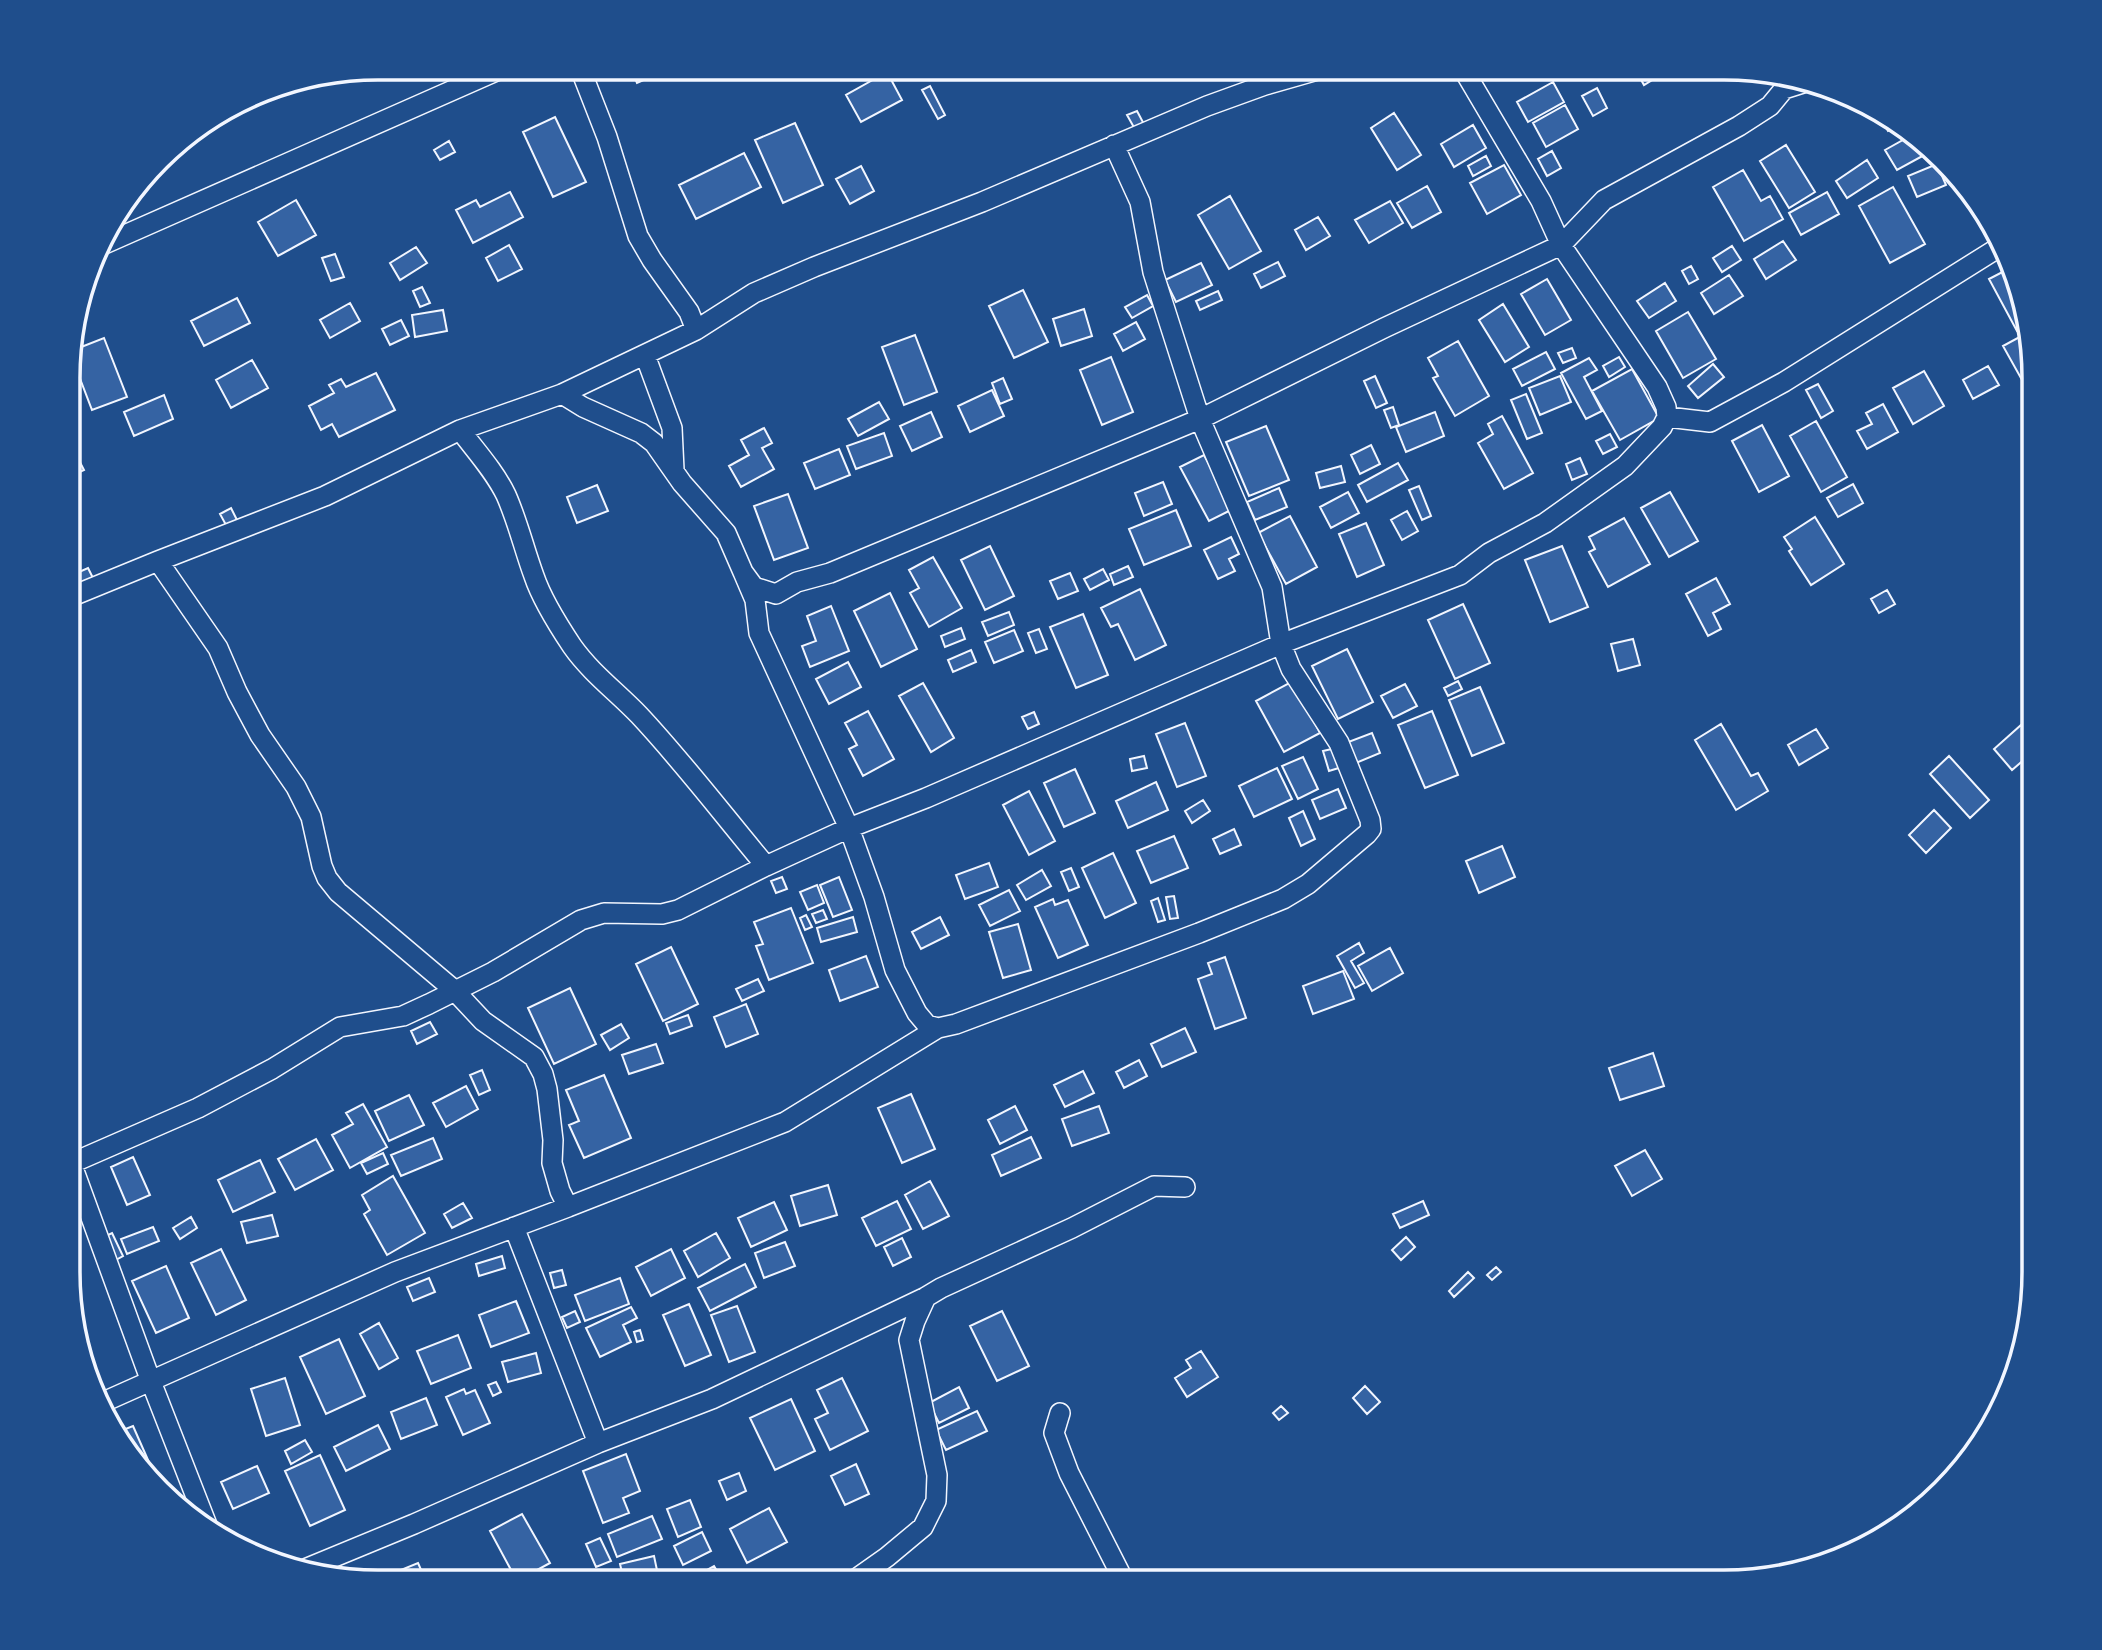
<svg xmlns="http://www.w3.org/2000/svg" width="2102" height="1650" font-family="Rubik,sans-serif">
<rect width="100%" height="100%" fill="#1f4e8c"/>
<path fill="#3563a3" stroke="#f2f6ff" stroke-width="2" d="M 631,68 L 671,68 L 637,83 Z
M 1576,69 L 1598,69 L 1583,79 Z
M 1635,69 L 1670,69 L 1644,85 Z
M 887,72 L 902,100 L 861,122 L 846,95 Z
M 1553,82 L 1564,102 L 1528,122 L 1517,102 Z
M 930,86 L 945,115 L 938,119 L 922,90 Z
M 1597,88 L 1607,108 L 1593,116 L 1582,96 Z
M 1565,105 L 1578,129 L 1546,147 L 1533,123 Z
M 1137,111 L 1145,126 L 1136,131 L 1127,115 Z
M 1394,113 L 1421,155 L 1397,170 L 1371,128 Z
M 1879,114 L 1897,126 L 1888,131 Z
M 555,117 L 586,182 L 553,197 L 523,132 Z
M 795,123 L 823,185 L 783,203 L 755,140 Z
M 1473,125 L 1486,148 L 1454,167 L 1441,144 Z
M 1912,135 L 1922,141 L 1928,153 L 1897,170 L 1885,150 Z
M 449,141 L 455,152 L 440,160 L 434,150 Z
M 1786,145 L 1815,192 L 1789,208 L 1760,161 Z
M 1552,151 L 1561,168 L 1547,176 L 1538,159 Z
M 744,153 L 761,187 L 696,219 L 679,185 Z
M 1486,156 L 1491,166 L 1473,176 L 1468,166 Z
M 1867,160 L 1878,178 L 1847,198 L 1836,181 Z
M 1937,164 L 1946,185 L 1917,197 L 1908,176 Z
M 1504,165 L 1521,195 L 1487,214 L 1470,183 Z
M 861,166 L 874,191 L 850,204 L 836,179 Z
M 1743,170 L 1761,201 L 1770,196 L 1783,219 L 1744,241 L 1713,187 Z
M 1427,186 L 1441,212 L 1412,228 L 1397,203 Z
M 1893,187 L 1925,244 L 1890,263 L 1859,206 Z
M 510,192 L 523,217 L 473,243 L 456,210 L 476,200 L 480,207 Z
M 1827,192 L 1839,214 L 1801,235 L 1789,213 Z
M 1230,196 L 1261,251 L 1229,269 L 1198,215 Z
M 296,200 L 316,235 L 278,256 L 258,222 Z
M 1390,201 L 1403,223 L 1369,243 L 1355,220 Z
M 1318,217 L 1330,236 L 1306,250 L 1295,230 Z
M 1783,241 L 1796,260 L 1766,279 L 1754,259 Z
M 509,245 L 522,269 L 498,281 L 486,258 Z
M 1732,246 L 1741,260 L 1722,272 L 1713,258 Z
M 416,247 L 427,263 L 400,280 L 390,263 Z
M 335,254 L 344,277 L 331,281 L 322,258 Z
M 1278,262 L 1285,276 L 1261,288 L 1254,274 Z
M 1201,263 L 1212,285 L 1176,302 L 1165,280 Z
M 1691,266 L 1698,279 L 1689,284 L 1682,271 Z
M 2012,267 L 2024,328 L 2017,331 L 1989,279 Z
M 1729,275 L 1743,296 L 1714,314 L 1701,293 Z
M 1547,279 L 1571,320 L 1545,335 L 1521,294 Z
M 1665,283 L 1676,301 L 1649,318 L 1637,301 Z
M 422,287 L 430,303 L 420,307 L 413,291 Z
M 1023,290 L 1048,342 L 1014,358 L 989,306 Z
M 1218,291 L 1222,300 L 1200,310 L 1196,301 Z
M 1147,295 L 1153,306 L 1132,318 L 1125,307 Z
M 237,298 L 250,323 L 204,346 L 191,321 Z
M 350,303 L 360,321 L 330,338 L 320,320 Z
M 1503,304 L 1529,347 L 1505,362 L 1479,320 Z
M 1084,309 L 1092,336 L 1061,346 L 1053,319 Z
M 443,310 L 447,331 L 415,337 L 412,315 Z
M 1688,312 L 1716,359 L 1683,378 L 1656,331 Z
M 401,320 L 409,336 L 390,345 L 382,329 Z
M 1136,322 L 1145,339 L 1123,351 L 1114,334 Z
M 2025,334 L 2033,374 L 2022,380 L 2003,346 Z
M 915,335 L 937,392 L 904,405 L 882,347 Z
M 104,338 L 127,397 L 92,410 L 71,355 L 71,351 Z
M 1458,341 L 1489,396 L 1455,416 L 1433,378 L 1438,376 L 1428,358 Z
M 1572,348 L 1576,358 L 1563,363 L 1558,353 Z
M 1546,352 L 1555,369 L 1522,386 L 1513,369 Z
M 1111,357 L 1133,412 L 1102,425 L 1080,370 Z
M 1619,357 L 1625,367 L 1609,377 L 1603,366 Z
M 1589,358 L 1597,370 L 1584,377 L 1602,411 L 1586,419 L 1561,373 Z
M 252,360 L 268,388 L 231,408 L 216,380 Z
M 1713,364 L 1724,377 L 1698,398 L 1688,386 Z
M 1988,366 L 1999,385 L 1973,399 L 1963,380 Z
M 1632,369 L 1659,418 L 1620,440 L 1592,391 Z
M 1924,371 L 1944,406 L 1913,424 L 1893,388 Z
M 376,373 L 395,410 L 339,437 L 332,424 L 321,430 L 309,406 L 334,393 L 329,385 L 341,379 L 346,387 Z
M 1375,376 L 1387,403 L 1376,408 L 1364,381 Z
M 1560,376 L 1571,402 L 1540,415 L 1529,388 Z
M 1003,378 L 1012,399 L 1000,404 L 992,383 Z
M 1818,384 L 1833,411 L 1821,418 L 1806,390 Z
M 992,390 L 1004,416 L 970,432 L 958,406 Z
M 1526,394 L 1542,433 L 1527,439 L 1511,400 Z
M 164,395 L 173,419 L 134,436 L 124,412 Z
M 879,402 L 889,419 L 858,436 L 848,419 Z
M 1883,404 L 1898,432 L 1867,449 L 1857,431 L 1872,424 L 1866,413 Z
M 1393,407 L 1399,425 L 1391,428 L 1384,410 Z
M 931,412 L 942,437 L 912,451 L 900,426 Z
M 1435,412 L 1444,436 L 1406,452 L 1396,427 Z
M 1502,416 L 1533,473 L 1504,489 L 1478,443 L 1493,434 L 1488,424 Z
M 1816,421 L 1847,477 L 1821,492 L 1790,436 Z
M 1762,425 L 1789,476 L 1759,492 L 1732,441 Z
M 1266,426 L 1289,480 L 1249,496 L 1226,442 Z
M 764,428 L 772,443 L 762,448 L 774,469 L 741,487 L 729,466 L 749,455 L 741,440 Z
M 884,433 L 892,456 L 856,469 L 847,446 Z
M 1610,434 L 1617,447 L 1603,454 L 1596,441 Z
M 71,445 L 84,470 L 71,476 Z
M 1371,445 L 1380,464 L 1360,474 L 1351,455 Z
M 839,449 L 850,475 L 815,489 L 804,463 Z
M 1204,455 L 1233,509 L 1209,521 L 1180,467 Z
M 1580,458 L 1587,474 L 1572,480 L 1566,464 Z
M 1398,463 L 1408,480 L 1367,502 L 1358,485 Z
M 1341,466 L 1345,482 L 1320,488 L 1316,473 Z
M 1163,482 L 1172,504 L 1144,516 L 1135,493 Z
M 1853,484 L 1863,503 L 1838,517 L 1827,498 Z
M 597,485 L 608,511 L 577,523 L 567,497 Z
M 1419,486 L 1431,516 L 1422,520 L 1409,490 Z
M 1279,488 L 1287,507 L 1255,520 L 1247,502 Z
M 1348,492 L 1359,513 L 1331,528 L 1320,507 Z
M 1670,492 L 1698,541 L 1669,557 L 1641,508 Z
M 788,494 L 808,548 L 774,560 L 754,506 Z
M 231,508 L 237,520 L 226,525 L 220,514 Z
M 1176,510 L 1191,546 L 1144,565 L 1129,529 Z
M 1407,511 L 1418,531 L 1402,540 L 1391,520 Z
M 1290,516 L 1317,567 L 1286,584 L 1258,533 Z
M 1815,517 L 1844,564 L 1811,585 L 1789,551 L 1792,549 L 1784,537 Z
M 1624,518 L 1650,564 L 1608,587 L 1589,552 L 1595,549 L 1589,537 Z
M 1366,523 L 1384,565 L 1357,577 L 1339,534 Z
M 1231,537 L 1239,554 L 1229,559 L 1235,571 L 1218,579 L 1204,550 Z
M 990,546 L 1014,596 L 985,610 L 961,560 Z
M 1562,546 L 1588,607 L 1550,622 L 1525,560 Z
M 933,557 L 962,608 L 929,627 L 910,593 L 919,588 L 909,570 Z
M 1128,566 L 1133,577 L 1114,585 L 1110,574 Z
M 88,568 L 93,578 L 70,588 L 70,576 Z
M 1103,569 L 1109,580 L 1090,590 L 1084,579 Z
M 1070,573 L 1078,591 L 1058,599 L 1050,581 Z
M 1716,578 L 1730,604 L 1713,613 L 1721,629 L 1708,636 L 1686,594 Z
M 1140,589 L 1166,645 L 1135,660 L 1118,624 L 1111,627 L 1101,608 Z
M 1887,590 L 1895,604 L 1879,613 L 1871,599 Z
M 890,593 L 917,649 L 881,667 L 854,611 Z
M 1463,604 L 1490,663 L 1455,679 L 1428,620 Z
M 831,606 L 849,651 L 810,667 L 802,646 L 816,641 L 807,616 Z
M 1009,612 L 1014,625 L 988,636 L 982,622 Z
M 1083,614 L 1108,675 L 1076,688 L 1050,627 Z
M 961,628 L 965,639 L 945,647 L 941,636 Z
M 1039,629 L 1047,649 L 1036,653 L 1028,633 Z
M 1014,630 L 1023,651 L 994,663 L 985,642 Z
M 1633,639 L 1640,665 L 1618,671 L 1611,644 Z
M 1347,649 L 1373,702 L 1338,719 L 1312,666 Z
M 971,650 L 976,662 L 953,672 L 948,660 Z
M 848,662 L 861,687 L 829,704 L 816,679 Z
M 1293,681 L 1320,733 L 1284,752 L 1256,701 Z
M 1458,681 L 1462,689 L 1448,696 L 1444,688 Z
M 923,683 L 954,738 L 931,752 L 899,696 Z
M 1405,684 L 1417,706 L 1393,718 L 1381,696 Z
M 1480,687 L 1504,743 L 1472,756 L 1449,700 Z
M 868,711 L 894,759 L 863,776 L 849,749 L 857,745 L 845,723 Z
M 1432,711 L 1458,775 L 1425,788 L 1398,725 Z
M 1034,712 L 1039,724 L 1028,729 L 1022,717 Z
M 1185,723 L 1206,776 L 1177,787 L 1156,734 Z
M 1721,724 L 1751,776 L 1758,773 L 1768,791 L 1736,810 L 1695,740 Z
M 2021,725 L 2033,739 L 2033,752 L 2012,770 L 1994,749 Z
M 1816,729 L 1828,748 L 1799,765 L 1788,745 Z
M 1372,733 L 1380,753 L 1351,765 L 1343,744 Z
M 1336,748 L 1342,767 L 1329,771 L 1323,751 Z
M 1144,756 L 1147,768 L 1132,771 L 1130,759 Z
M 1949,756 L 1989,800 L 1970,818 L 1930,774 Z
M 1303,757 L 1318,789 L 1298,799 L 1282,766 Z
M 1277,768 L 1292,799 L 1254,817 L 1239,786 Z
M 1075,769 L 1095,813 L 1064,827 L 1044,783 Z
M 1156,782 L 1168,810 L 1128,828 L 1116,801 Z
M 1338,789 L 1346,808 L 1320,819 L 1312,800 Z
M 1029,791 L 1055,841 L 1029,855 L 1003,805 Z
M 1203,800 L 1210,811 L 1192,823 L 1185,811 Z
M 1934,810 L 1951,828 L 1926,853 L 1909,835 Z
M 1303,811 L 1315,839 L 1301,846 L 1289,818 Z
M 1234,829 L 1241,845 L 1220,854 L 1213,839 Z
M 1174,836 L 1188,868 L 1151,883 L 1137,851 Z
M 1502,846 L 1515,877 L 1479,893 L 1466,861 Z
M 1113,853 L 1136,903 L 1105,918 L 1082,868 Z
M 989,863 L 998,887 L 965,899 L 956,875 Z
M 1071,868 L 1079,887 L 1069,891 L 1061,872 Z
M 1042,870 L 1051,886 L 1026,900 L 1017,885 Z
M 782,877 L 787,889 L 776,893 L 771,881 Z
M 839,877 L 852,910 L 833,917 L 820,885 Z
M 817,885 L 824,903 L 808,910 L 800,892 Z
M 1009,890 L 1020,911 L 990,926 L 979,905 Z
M 1174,896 L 1178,918 L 1170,919 L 1166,897 Z
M 1158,898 L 1165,920 L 1158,922 L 1151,901 Z
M 1053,899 L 1055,905 L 1068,900 L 1088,945 L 1058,958 L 1035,907 Z
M 791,908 L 813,963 L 769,980 L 756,946 L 763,944 L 754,922 Z
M 823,910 L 827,919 L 816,923 L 812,914 Z
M 806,915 L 812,927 L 805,930 L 800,918 Z
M 853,917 L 857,932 L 821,942 L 817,928 Z
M 940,917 L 949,935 L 921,949 L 912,932 Z
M 1018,924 L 1031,970 L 1003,978 L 989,932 Z
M 1359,943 L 1364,953 L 1351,961 L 1364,983 L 1355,988 L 1337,956 Z
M 671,947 L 698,1004 L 663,1021 L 636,964 Z
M 1390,948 L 1403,973 L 1372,991 L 1358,966 Z
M 866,956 L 878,987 L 840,1001 L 829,970 Z
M 1225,957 L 1246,1018 L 1215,1029 L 1198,979 L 1212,974 L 1208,963 Z
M 1343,971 L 1354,999 L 1313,1014 L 1303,986 Z
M 758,979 L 764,991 L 742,1001 L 736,989 Z
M 570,988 L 596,1044 L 554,1064 L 528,1008 Z
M 746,1004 L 758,1034 L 726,1047 L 714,1017 Z
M 688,1015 L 692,1026 L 670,1034 L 666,1023 Z
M 430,1022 L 437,1034 L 417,1044 L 411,1031 Z
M 621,1024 L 629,1038 L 610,1050 L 601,1035 Z
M 1185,1028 L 1196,1052 L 1162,1067 L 1151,1044 Z
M 656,1044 L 663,1063 L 629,1074 L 622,1055 Z
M 1653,1053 L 1664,1086 L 1620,1100 L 1609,1068 Z
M 1139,1060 L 1147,1076 L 1124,1088 L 1116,1072 Z
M 482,1070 L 490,1090 L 479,1095 L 470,1075 Z
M 1083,1071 L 1094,1093 L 1065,1107 L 1054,1085 Z
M 604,1075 L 631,1138 L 584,1158 L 569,1125 L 579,1121 L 566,1090 Z
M 466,1086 L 478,1109 L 446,1127 L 433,1103 Z
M 911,1094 L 935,1149 L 902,1163 L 878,1108 Z
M 409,1095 L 424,1125 L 389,1141 L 375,1111 Z
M 363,1104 L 387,1147 L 350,1168 L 332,1135 L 353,1124 L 346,1113 Z
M 1015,1106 L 1027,1130 L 1000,1144 L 988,1120 Z
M 1099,1106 L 1109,1133 L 1072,1146 L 1062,1119 Z
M 1031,1137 L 1041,1158 L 1001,1176 L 992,1155 Z
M 433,1138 L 442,1159 L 401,1176 L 391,1155 Z
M 316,1139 L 333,1170 L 295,1190 L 278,1159 Z
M 1645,1150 L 1662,1179 L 1632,1196 L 1615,1166 Z
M 383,1153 L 388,1164 L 367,1174 L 361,1163 Z
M 133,1157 L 150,1195 L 127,1205 L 111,1167 Z
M 260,1160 L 275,1192 L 233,1212 L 218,1180 Z
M 393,1176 L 425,1233 L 387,1255 L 364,1214 L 370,1210 L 362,1195 Z
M 930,1181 L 949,1216 L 923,1229 L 905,1195 Z
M 828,1185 L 837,1215 L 800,1226 L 791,1196 Z
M 897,1201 L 911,1229 L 876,1246 L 862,1218 Z
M 1423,1201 L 1429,1215 L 1400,1228 L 1393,1214 Z
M 774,1202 L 787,1230 L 751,1247 L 738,1218 Z
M 463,1203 L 472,1218 L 452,1228 L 444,1214 Z
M 272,1215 L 278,1236 L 247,1243 L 241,1222 Z
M 191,1217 L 197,1228 L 180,1239 L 173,1228 Z
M 153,1227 L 159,1241 L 127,1254 L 121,1239 Z
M 112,1233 L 123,1256 L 114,1261 L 102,1238 Z
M 716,1233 L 730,1258 L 698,1277 L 684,1251 Z
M 1406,1237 L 1415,1247 L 1401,1260 L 1392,1250 Z
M 902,1238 L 911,1257 L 893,1266 L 884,1247 Z
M 785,1242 L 795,1266 L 764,1278 L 755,1253 Z
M 221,1249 L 246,1300 L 216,1315 L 191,1263 Z
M 671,1249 L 685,1278 L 651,1296 L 636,1267 Z
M 502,1256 L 505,1268 L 479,1276 L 476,1264 Z
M 745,1264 L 756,1287 L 710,1311 L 698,1288 Z
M 166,1266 L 189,1318 L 156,1333 L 132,1281 Z
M 1496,1267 L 1501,1272 L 1492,1280 L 1487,1275 Z
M 562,1270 L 566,1285 L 554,1288 L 550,1273 Z
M 1468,1272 L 1474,1278 L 1454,1297 L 1449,1291 Z
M 69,1273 L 75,1294 L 70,1295 L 69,1292 Z
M 429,1278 L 435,1292 L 413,1301 L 407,1287 Z
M 620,1278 L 629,1304 L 585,1321 L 575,1295 Z
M 516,1301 L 529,1333 L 491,1347 L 479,1315 Z
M 689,1304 L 711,1355 L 685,1366 L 663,1315 Z
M 737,1306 L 755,1352 L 729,1362 L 711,1315 Z
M 631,1307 L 637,1318 L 623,1325 L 631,1342 L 600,1357 L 586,1328 Z
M 575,1311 L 580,1322 L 567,1328 L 562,1317 Z
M 1002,1311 L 1029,1366 L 997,1381 L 970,1326 Z
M 379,1323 L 398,1358 L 379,1369 L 360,1334 Z
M 640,1330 L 643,1340 L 637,1342 L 634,1332 Z
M 458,1335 L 471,1368 L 431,1384 L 417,1351 Z
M 339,1339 L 365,1396 L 326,1414 L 300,1357 Z
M 1201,1351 L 1218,1377 L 1187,1397 L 1175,1378 L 1191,1368 L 1186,1360 Z
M 536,1353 L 541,1373 L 508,1382 L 502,1362 Z
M 285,1378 L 300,1425 L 266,1436 L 251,1389 Z
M 842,1378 L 868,1431 L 830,1450 L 815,1419 L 828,1413 L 817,1390 Z
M 496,1382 L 501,1392 L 493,1396 L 488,1385 Z
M 1365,1386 L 1380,1402 L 1367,1414 L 1353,1398 Z
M 959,1387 L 969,1408 L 939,1423 L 929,1403 Z
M 464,1389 L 466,1394 L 475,1390 L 490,1423 L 463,1435 L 446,1397 Z
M 426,1398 L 437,1425 L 401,1439 L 391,1412 Z
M 791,1399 L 815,1451 L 775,1470 L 750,1418 Z
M 1281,1406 L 1288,1413 L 1279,1420 L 1273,1413 Z
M 977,1411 L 987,1431 L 946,1450 L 936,1430 Z
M 378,1425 L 390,1449 L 346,1471 L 334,1447 Z
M 133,1426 L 159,1485 L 118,1432 Z
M 305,1440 L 312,1452 L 291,1464 L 285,1451 Z
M 626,1454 L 640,1491 L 623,1498 L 629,1513 L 603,1523 L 583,1471 Z
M 320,1455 L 345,1510 L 310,1526 L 285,1471 Z
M 856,1464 L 869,1494 L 845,1505 L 831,1476 Z
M 257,1466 L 269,1493 L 233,1509 L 221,1482 Z
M 739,1473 L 746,1491 L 727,1500 L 719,1481 Z
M 690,1500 L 701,1527 L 678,1537 L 667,1509 Z
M 769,1508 L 787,1542 L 747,1563 L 730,1529 Z
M 522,1514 L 550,1563 L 517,1581 L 490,1531 Z
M 652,1516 L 662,1539 L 617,1557 L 608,1534 Z
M 702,1532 L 711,1551 L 683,1565 L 674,1546 Z
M 600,1538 L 611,1561 L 596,1567 L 586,1544 Z
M 654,1556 L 658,1575 L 624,1581 L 620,1564 Z
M 418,1563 L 426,1581 L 374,1581 Z
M 714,1566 L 723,1581 L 687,1581 Z"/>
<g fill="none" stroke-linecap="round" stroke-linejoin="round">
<defs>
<path id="street" d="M 580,68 L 607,137 L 638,236 L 652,260 L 689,312 L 696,330
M 102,245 L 503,68
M 645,355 L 672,428 L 674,470
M 562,394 L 583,407 L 641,433 L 654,443 L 682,483 L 726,533 L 743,572 L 754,587 L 776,594 L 797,582 L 830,573 L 1200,419 L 1384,328 L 1561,245 L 1604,200 L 1739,126 L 1770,106 L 1784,89 L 1803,83
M 1667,417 L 1710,422 L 1784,382 L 2001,246
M 460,430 C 476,451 495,472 506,495 C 518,522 524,549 534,576 C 542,600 558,625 572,646 C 591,673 617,692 639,715 C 684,763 724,816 766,866
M 743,572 L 755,600 L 759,633 L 849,828 L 874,897 L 895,970 L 917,1013 L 927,1025 L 938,1028 L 956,1024 L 1199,933 L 1283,899 L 1308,884 L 1367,834 L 1371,829 L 1370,820 L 1339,743 L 1291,669 L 1281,644 L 1272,587 L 1200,419 L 1153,272 L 1140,202 L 1114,145
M 70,597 L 158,561 L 325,496 L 460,430 L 562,394 L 696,330 L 754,293 L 814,267 L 982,202 L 1207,106 L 1265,85 L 1321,69
M 69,1157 L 150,1379 L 207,1525
M 72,1163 L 198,1108 L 272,1069 L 340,1027 L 403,1016 L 429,1004 L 493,972 L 581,920 L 604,913 L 662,914 L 678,910 L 766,866 L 849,828 L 926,798 L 1281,644 L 1460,575 L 1489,553 L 1545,523 L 1625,466 L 1662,427 L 1667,417 L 1666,407 L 1657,387 L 1561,245 L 1541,201 L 1463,69
M 568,1207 L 785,1122 L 938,1028
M 514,1227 L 598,1443
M 99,1404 L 395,1272 L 568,1207 L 560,1191 L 552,1163 L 553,1140 L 547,1089 L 543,1074 L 534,1057 L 483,1021 L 454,990 L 338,892 L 327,878 L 322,866 L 311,817 L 296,787 L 260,735 L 237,692 L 218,648 L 158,561
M 1060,1413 L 1054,1433 L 1069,1473 L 1124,1581
M 305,1569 L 414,1524 L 598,1443 L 712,1399 L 926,1297
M 853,1581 L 887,1557 L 923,1527 L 936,1501 L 937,1475 L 909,1340 L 915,1321 L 926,1297 L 941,1288 L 1072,1228 L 1154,1186 L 1185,1187"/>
</defs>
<use href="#street" stroke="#f2f6ff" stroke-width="22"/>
<use href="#street" stroke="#1f4e8c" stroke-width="19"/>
</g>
<path d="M0 0H2102V1650H0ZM378 80H1724A298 298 0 0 1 2022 378V1272A298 298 0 0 1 1724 1570H378A298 298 0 0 1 80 1272V378A298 298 0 0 1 378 80Z" fill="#1f4e8c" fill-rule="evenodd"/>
<path fill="none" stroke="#f2f6ff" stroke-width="3.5" d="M378 80H1724A298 298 0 0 1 2022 378V1272A298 298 0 0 1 1724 1570H378A298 298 0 0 1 80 1272V378A298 298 0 0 1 378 80Z"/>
</svg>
